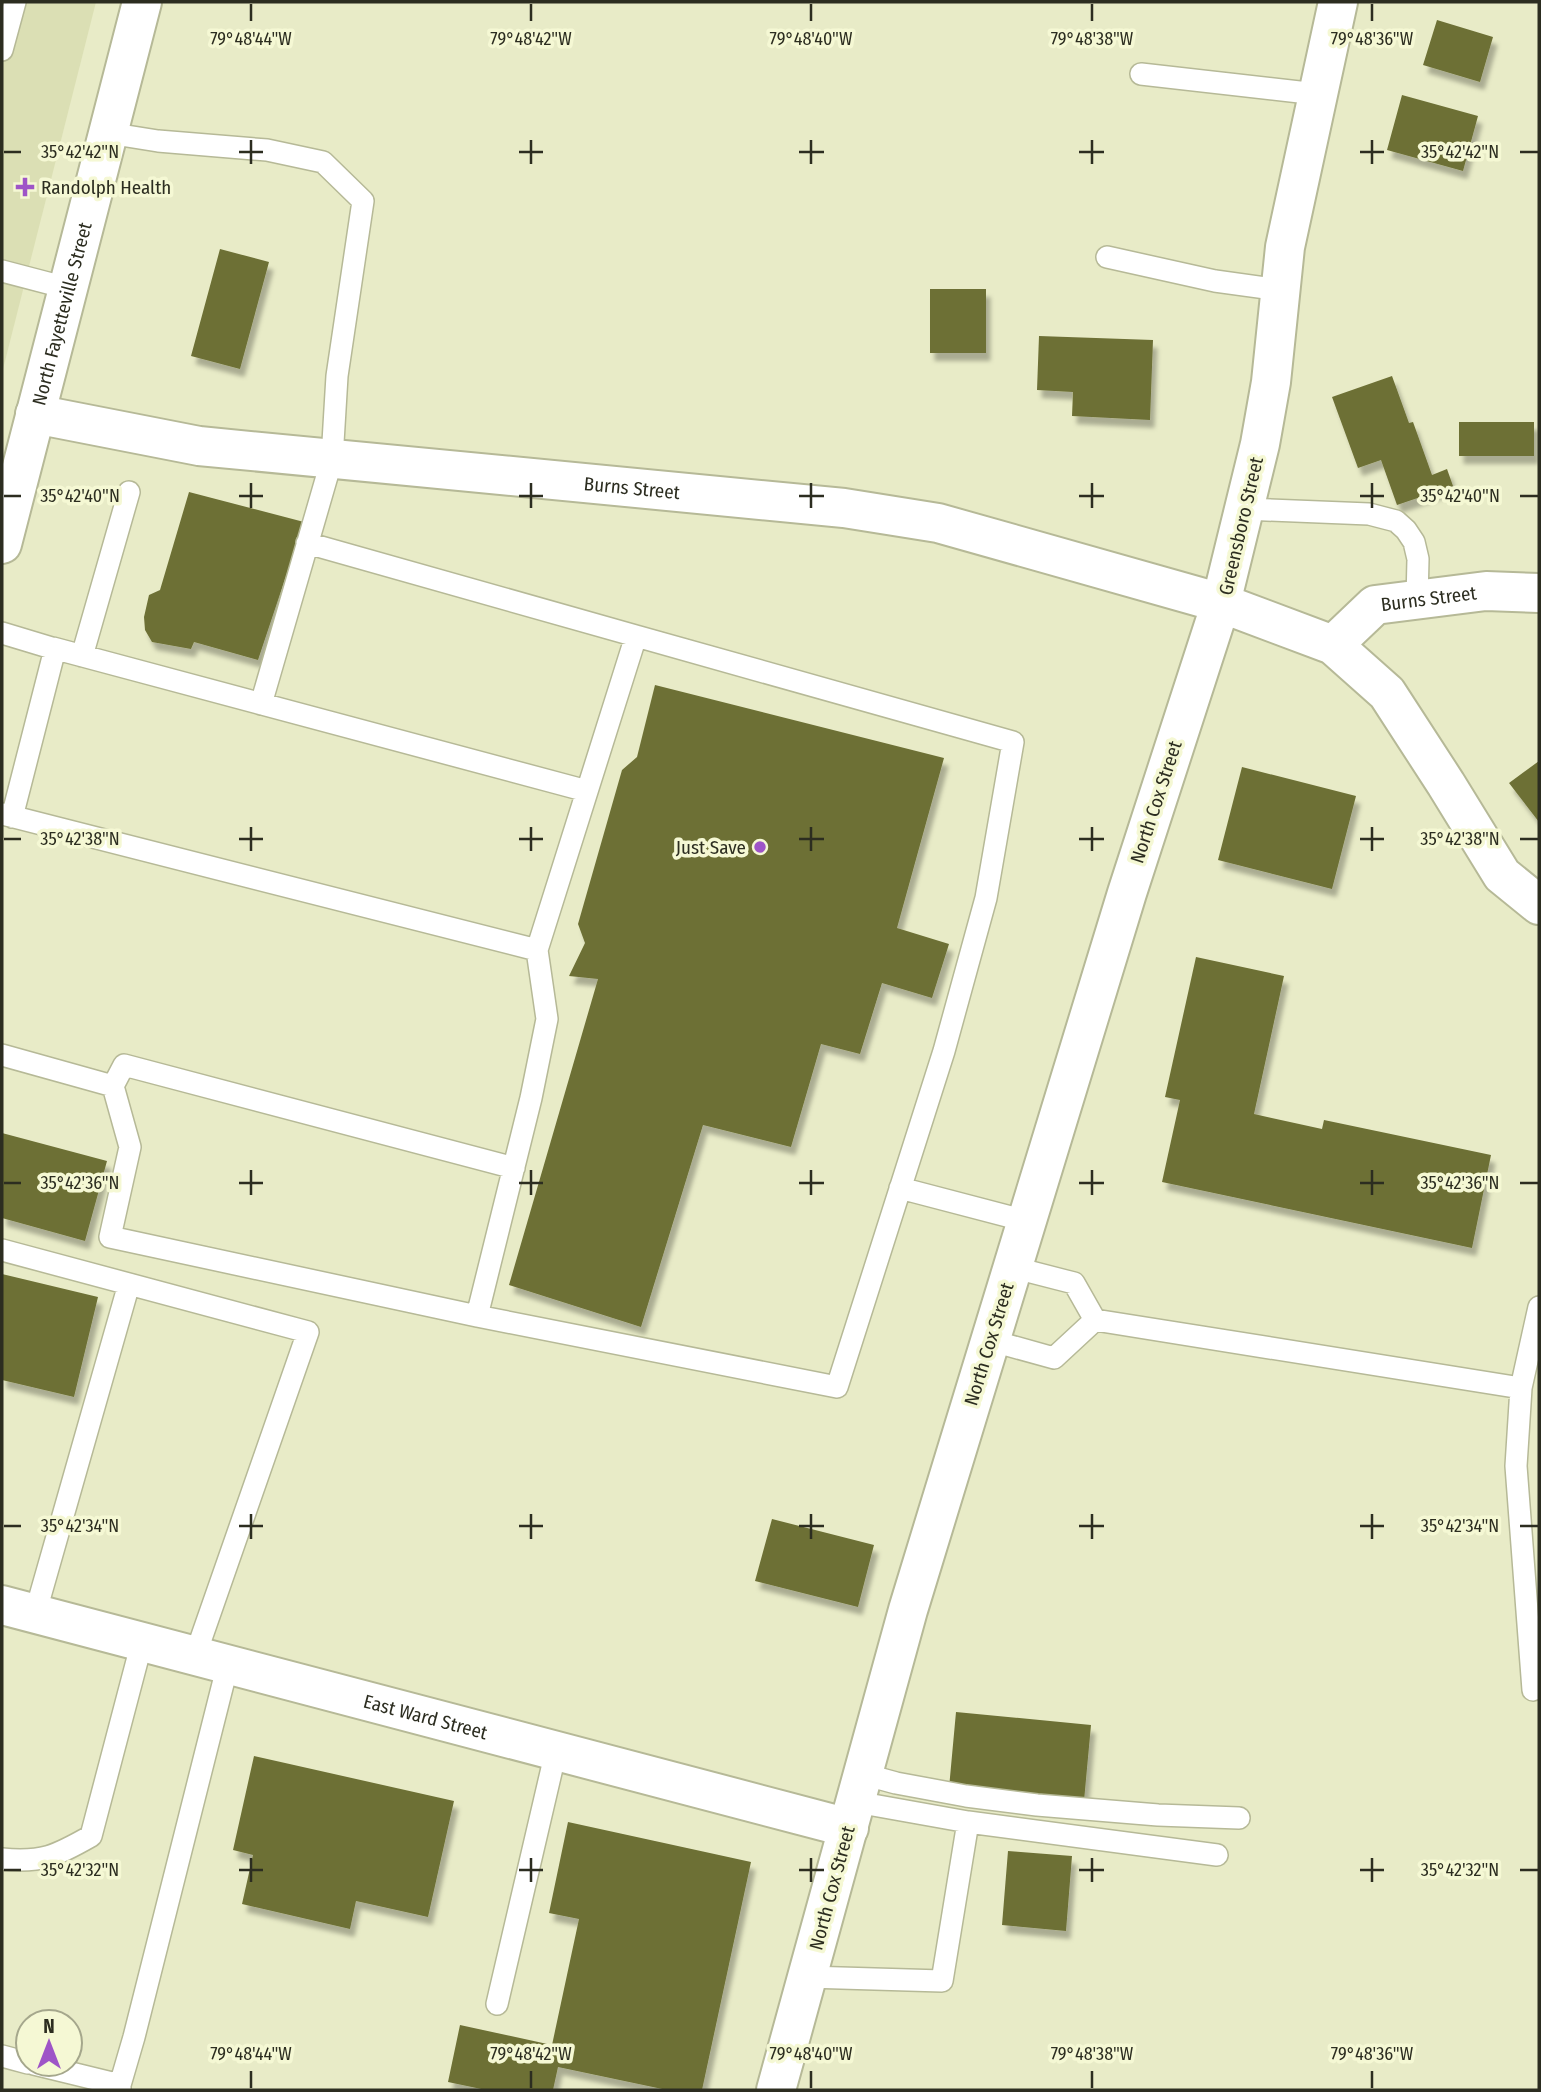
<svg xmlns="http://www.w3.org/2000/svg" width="1541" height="2092" font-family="'Fira Sans Condensed',sans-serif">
<defs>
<filter id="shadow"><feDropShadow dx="4.5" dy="8" stdDeviation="2" flood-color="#0004"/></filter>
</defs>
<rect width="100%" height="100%" fill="#e8ebc7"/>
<path fill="#dbdfb4" d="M 2,2 L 96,2 L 2,373 Z"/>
<path fill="#6d7036" filter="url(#shadow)" d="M 1437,20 L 1493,37 L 1480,82 L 1423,65 Z
M 1402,95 L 1478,116 L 1463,171 L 1387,150 Z
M 220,249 L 269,262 L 240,369 L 191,356 Z
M 930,289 L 986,289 L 986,353 L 930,353 Z
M 1039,336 L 1153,340 L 1150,420 L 1072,416 L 1073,392 L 1037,390 Z
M 1392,376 L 1409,423 L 1413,422 L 1432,475 L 1447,469 L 1453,486 L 1397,505 L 1381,460 L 1358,468 L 1332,397 Z
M 1459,422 L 1534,422 L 1534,456 L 1459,456 Z
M 189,492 L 304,522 L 258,660 L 194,642 L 191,649 L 152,642 L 145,630 L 144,617 L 149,595 L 160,590 Z
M 655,685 L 944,758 L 897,928 L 949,944 L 932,998 L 882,983 L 860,1054 L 821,1044 L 791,1147 L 703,1125 L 641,1327 L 509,1285 L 598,979 L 569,976 L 585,943 L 578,924 L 622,770 L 637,757 Z
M 1539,761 L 1539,822 L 1509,783 Z
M 1242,767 L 1356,796 L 1332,889 L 1218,860 Z
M 1196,957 L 1284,976 L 1254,1114 L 1322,1129 L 1324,1120 L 1491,1155 L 1472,1248 L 1162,1182 L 1180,1100 L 1165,1097 Z
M 2,1133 L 107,1161 L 85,1241 L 2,1218 Z
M 2,1274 L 98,1297 L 74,1397 L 2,1380 Z
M 772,1519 L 874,1545 L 858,1607 L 755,1581 Z
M 956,1712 L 1091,1725 L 1084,1801 L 949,1788 Z
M 254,1756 L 454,1801 L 428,1917 L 356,1901 L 350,1929 L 242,1904 L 253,1855 L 233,1850 Z
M 568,1822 L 751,1862 L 702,2090 L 667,2090 L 558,2067 L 553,2090 L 486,2090 L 448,2082 L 460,2025 L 552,2045 L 579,1919 L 549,1913 Z
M 1008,1851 L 1072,1856 L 1066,1931 L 1002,1925 Z"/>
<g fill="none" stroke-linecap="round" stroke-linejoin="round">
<defs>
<path id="service" d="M 2,50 L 15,2
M 1141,74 L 1317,94
M 108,133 L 158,141 L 267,150 L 323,162 L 363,201 L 337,376 L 332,459 L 261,704
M 1107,257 L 1215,281 L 1280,290
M 2,271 L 67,288
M 1244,509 L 1369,514 L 1396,521 L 1406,530 L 1414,542 L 1418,559 L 1417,600
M 307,543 L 636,636
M 2,633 L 55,649 L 12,817
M 636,636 L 1013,742 L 986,898 L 944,1051 L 837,1387 L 477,1316 L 531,1098 L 547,1019 L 537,950 Z
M 53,648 L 587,791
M 82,656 L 129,492
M 2,814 L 537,950
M 2,1055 L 113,1086 L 124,1065 L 514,1168
M 113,1086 L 130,1147 L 110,1237 L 477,1316
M 900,1188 L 1026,1221
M 2,1250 L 308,1332 L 195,1656
M 1012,1267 L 1074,1283 L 1095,1320
M 1095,1320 L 1521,1388
M 989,1340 L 1054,1358 L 1095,1320
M 35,1614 L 129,1284
M 1533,1690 L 1516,1466 L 1521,1388 L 1539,1307
M 863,1774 L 896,1783 L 966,1796 L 1037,1805 L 1158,1815 L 1239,1818
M 968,1822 L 1217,1855
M 2,1859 C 42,1863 56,1856 91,1836 L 142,1642
M 807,1977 L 942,1981 L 968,1822 L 856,1802
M 497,2004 L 556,1751
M 2,2056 L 28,2063
M 34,2064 L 120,2085 L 120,2090
M 120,2085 L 134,2037 L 228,1664"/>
<g id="minor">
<path d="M 1338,2 L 1285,247 L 1271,382 L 1260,444 L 1221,603 L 1333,645 L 1387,693 L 1446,784 L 1502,875 L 1539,905"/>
<path id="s1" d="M 35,414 L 199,446 L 844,508 L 938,523 L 1221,603 L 1127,893 L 908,1610 L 776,2090"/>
<path id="s2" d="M 1333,645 L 1375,605 L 1486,591 L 1539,593"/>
<path id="s3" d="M 2,1605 L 849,1828"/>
</g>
<g id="primary">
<path id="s4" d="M 2,544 L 142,2"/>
</g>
</defs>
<use href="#service" stroke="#b6b997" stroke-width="24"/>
<use href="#minor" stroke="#b6b997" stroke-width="42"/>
<use href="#primary" stroke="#b6b997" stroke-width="42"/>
<use href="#service" stroke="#fff" stroke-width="21"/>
<use href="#minor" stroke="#fff" stroke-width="38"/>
<use href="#primary" stroke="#fff" stroke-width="38"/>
</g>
<path fill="none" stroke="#2c2d20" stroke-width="2.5" d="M 251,4 L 251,21M 531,4 L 531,21M 811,4 L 811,21M 1092,4 L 1092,21M 1372,4 L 1372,21M 251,140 L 251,164M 531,140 L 531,164M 811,140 L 811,164M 1092,140 L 1092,164M 1372,140 L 1372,164M 4,152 L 21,152M 239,152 L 263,152M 519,152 L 543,152M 799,152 L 824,152M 1079,152 L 1104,152M 1360,152 L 1384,152M 1520,152 L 1538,152M 251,483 L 251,508M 531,483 L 531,508M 811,483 L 811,508M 1092,483 L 1092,508M 1372,483 L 1372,508M 4,496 L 21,496M 239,496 L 263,496M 519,496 L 543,496M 799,496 L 824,496M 1079,496 L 1104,496M 1360,496 L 1384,496M 1520,496 L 1538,496M 251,827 L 251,851M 531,827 L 531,851M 811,827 L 811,851M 1092,827 L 1092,851M 1372,827 L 1372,851M 4,839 L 21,839M 239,839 L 263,839M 519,839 L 543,839M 799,839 L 824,839M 1079,839 L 1104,839M 1360,839 L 1384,839M 1520,839 L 1538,839M 251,1170 L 251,1195M 531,1170 L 531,1195M 811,1170 L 811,1195M 1092,1170 L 1092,1195M 1372,1170 L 1372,1195M 4,1183 L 21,1183M 239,1183 L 263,1183M 519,1183 L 543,1183M 799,1183 L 824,1183M 1079,1183 L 1104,1183M 1360,1183 L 1384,1183M 1520,1183 L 1538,1183M 251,1514 L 251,1539M 531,1514 L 531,1539M 811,1514 L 811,1539M 1092,1514 L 1092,1539M 1372,1514 L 1372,1539M 4,1526 L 21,1526M 239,1526 L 263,1526M 519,1526 L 543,1526M 799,1526 L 824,1526M 1079,1526 L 1104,1526M 1360,1526 L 1384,1526M 1520,1526 L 1538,1526M 251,1858 L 251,1882M 531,1858 L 531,1882M 811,1858 L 811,1882M 1092,1858 L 1092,1882M 1372,1858 L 1372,1882M 4,1870 L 21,1870M 239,1870 L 263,1870M 519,1870 L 543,1870M 799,1870 L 824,1870M 1079,1870 L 1104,1870M 1360,1870 L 1384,1870M 1520,1870 L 1538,1870M 251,2071 L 251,2088M 531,2071 L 531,2088M 811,2071 L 811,2088M 1092,2071 L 1092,2088M 1372,2071 L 1372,2088"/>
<g fill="#9e54c7" stroke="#f5f8d4" stroke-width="2.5">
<path d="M21.5 176.5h7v7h7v7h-7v7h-7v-7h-7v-7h7z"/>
<circle cx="760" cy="847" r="7"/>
</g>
<g text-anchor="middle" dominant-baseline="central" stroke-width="7" stroke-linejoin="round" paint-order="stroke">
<g font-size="19" fill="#2c2d20" stroke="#f5f8d4" text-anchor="start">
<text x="41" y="187">Randolph Health</text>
<text x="746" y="847" text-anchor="end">Just Save</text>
</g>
<g font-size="19" fill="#2c2d20" stroke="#f5f8d4">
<text stroke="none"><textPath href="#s4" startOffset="238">North Fayetteville Street</textPath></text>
<text stroke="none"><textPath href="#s1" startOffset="602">Burns Street</textPath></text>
<text transform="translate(1241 526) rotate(-77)">Greensboro Street</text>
<text stroke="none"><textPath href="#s2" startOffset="112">Burns Street</textPath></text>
<text transform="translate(1156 802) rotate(-72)">North Cox Street</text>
<text transform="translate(989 1344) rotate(-73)">North Cox Street</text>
<text stroke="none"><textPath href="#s3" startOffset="438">East Ward Street</textPath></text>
<text transform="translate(832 1888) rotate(-75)">North Cox Street</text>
</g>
</g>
<g font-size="18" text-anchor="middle" fill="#2c2d20" stroke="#f5f8d4" stroke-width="7" stroke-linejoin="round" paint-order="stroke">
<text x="251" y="45">79°48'44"W</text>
<text x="531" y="45">79°48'42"W</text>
<text x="811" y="45">79°48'40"W</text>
<text x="1092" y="45">79°48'38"W</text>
<text x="1372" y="45">79°48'36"W</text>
<text x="80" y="158">35°42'42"N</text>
<text x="1460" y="158">35°42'42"N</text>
<text x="80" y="502">35°42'40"N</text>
<text x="1460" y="502">35°42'40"N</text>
<text x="80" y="845">35°42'38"N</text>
<text x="1460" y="845">35°42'38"N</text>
<text x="80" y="1189">35°42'36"N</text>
<text x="1460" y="1189">35°42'36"N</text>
<text x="80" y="1532">35°42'34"N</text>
<text x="1460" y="1532">35°42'34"N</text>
<text x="80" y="1876">35°42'32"N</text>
<text x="1460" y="1876">35°42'32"N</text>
<text x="251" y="2060">79°48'44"W</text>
<text x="531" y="2060">79°48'42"W</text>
<text x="811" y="2060">79°48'40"W</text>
<text x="1092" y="2060">79°48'38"W</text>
<text x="1372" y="2060">79°48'36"W</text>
</g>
<rect width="1541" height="2092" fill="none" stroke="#2c2d20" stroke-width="7"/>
<g transform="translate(49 2043)"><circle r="33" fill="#f5f8d4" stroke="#a5a78c" stroke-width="2"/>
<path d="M0-5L12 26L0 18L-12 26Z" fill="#9e54c7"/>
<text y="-10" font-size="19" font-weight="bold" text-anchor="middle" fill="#2c2d20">N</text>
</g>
</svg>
